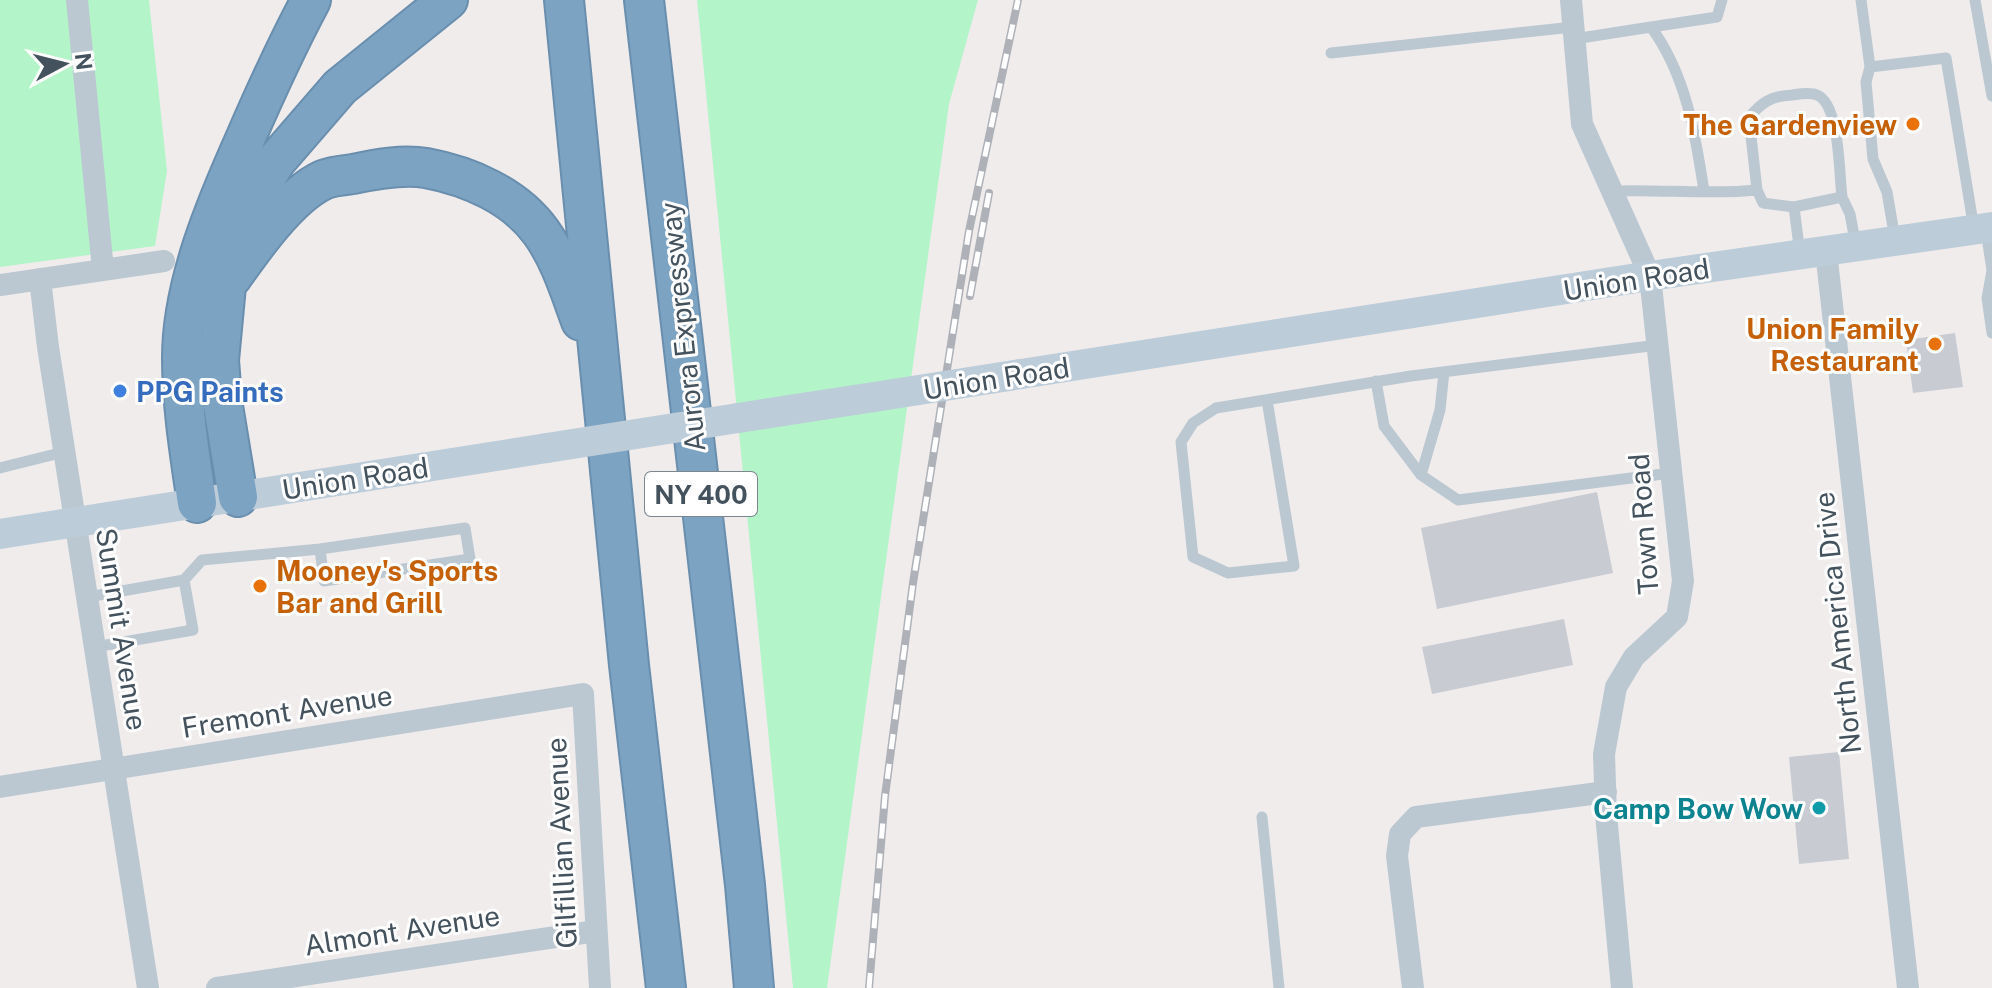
<svg xmlns="http://www.w3.org/2000/svg" width="1992" height="988" font-family="'Public Sans',sans-serif">
<rect width="100%" height="100%" fill="#f0ecec"/>
<path fill="#b4f4c9" d="M 0,0 L 149,0 L 167,171 L 155,246 L 0,267 Z
M 697,0 L 978,0 L 949,104 L 827,988 L 793,988 Z"/>
<path fill="#c8ccd2" d="M 1955,333 L 1963,387 L 1913,393 L 1906,340 Z
M 1597,492 L 1613,573 L 1437,609 L 1421,528 Z
M 1564,619 L 1573,665 L 1432,694 L 1422,647 Z
M 1839,752 L 1849,859 L 1799,864 L 1789,757 Z"/>
<g fill="none" stroke-linecap="round" stroke-linejoin="round">
<defs>
<path id="motorway" d="M 564,0 L 629,665 L 666,988
M 644,0 L 745,885 L 754,988
M 232,277 C 254,246 289,196 323,180 C 332,176 344,175 353,174 C 376,169 403,164 426,168 C 469,176 515,196 541,232 C 560,258 570,291 581,321
M 238,497 L 222,400 L 219,360 L 226,286 L 240,220 L 276,161 L 340,87 L 448,0
M 197,503 C 190,455 182,406 182,358 C 182,284 216,204 246,137 C 266,91 287,45 311,0"/>
</defs>
<use href="#motorway" stroke="#698eae" stroke-width="42"/>
<path stroke="#bbc8d1" stroke-width="11" d="M 1861,0 L 1870,67
M 1975,0 L 1992,96
M 1651,27 L 1717,17 L 1722,0
M 1574,39 L 1651,27 C 1686,75 1695,132 1704,191
M 1331,53 L 1573,27
M 1613,191 C 1661,189 1710,195 1757,190
M 1842,197 L 1850,214 L 1856,246
M 1794,207 L 1842,197 C 1839,174 1840,104 1817,95 C 1810,92 1799,94 1792,95 C 1772,96 1761,102 1749,118 L 1757,190 L 1763,203 L 1794,207 L 1800,254
M 1986,231 L 1992,270
M 1895,239 L 1887,192 L 1873,159 L 1866,82 L 1870,67 L 1946,58 L 1974,229
M 1992,271 L 1987,298 L 1992,333
M 1444,372 L 1440,410 L 1421,475 L 1458,500 L 1671,473
M 1376,381 L 1384,426 L 1421,475
M 1267,400 L 1294,566 L 1228,573 L 1193,557 L 1181,442 L 1193,423 L 1216,408 L 1411,376 L 1658,345
M 0,468 L 64,452
M 184,580 L 202,560 L 320,549 L 465,528 L 470,559 L 324,581 L 320,549
M 88,597 L 184,580 L 193,630 L 95,647
M 1262,817 L 1279,988"/>
<path stroke="#bbc8d1" stroke-width="22" d="M 77,0 L 103,270
M 1571,0 L 1582,124 L 1650,276 L 1683,581 L 1677,617 L 1634,657 L 1616,687 L 1604,754 L 1606,814 L 1622,988
M 1826,251 L 1908,988
M 40,279 L 48,347 L 148,988
M 0,285 L 164,261
M 0,787 L 583,694 L 600,988
M 217,988 L 596,931
M 1413,988 L 1397,856 L 1400,834 L 1416,817 L 1606,792"/>
<path stroke="#bcccd9" stroke-width="30" d="M 1021,374 L 1650,276 L 1992,227
M 738,418 L 874,397
M 0,534 L 547,448"/>
<use href="#motorway" stroke="#7da3c2" stroke-width="38"/>
<defs>
<path id="rail" d="M 970,296 L 989,193
M 869,988 L 885,796 L 913,583 L 969,231 L 1018,0"/>
</defs>
<use href="#rail" stroke="#aeb2b8" stroke-width="8"/>
<use href="#rail" stroke="#fff" stroke-width="5" stroke-dasharray="15" stroke-linecap="butt"/>
<path stroke="#bcccd9" stroke-width="30" d="M 874,397 L 1021,374
M 547,448 L 738,418"/>
</g>
<g fill="#e8710a" stroke="#fff" stroke-width="3">
<circle cx="1913" cy="124" r="8"/>
<circle cx="1935" cy="344" r="8"/>
<circle cx="260" cy="586" r="8"/>
</g>
<circle fill="#3f7fe0" stroke="#fff" stroke-width="3" cx="120" cy="391" r="8"/>
<circle fill="#0f9aa8" stroke="#fff" stroke-width="3" cx="1819" cy="808" r="8"/>
<g text-anchor="middle" dominant-baseline="central" stroke-width="6" stroke-linejoin="round" paint-order="stroke">
<rect fill="#fff" stroke="#7b868d" stroke-width="2" x="645" y="472" width="112" height="44" rx="6"/>
<g font-size="26" font-weight="bold" fill="#43525c">
<text x="701" y="494">NY 400</text>
</g>
<g font-size="28" font-weight="bold" fill="#c56008" stroke="#fff" text-anchor="end">
<text x="1897" y="124">The Gardenview</text>
<text x="1919" y="328">Union Family<tspan x="1919" dy="32">Restaurant</tspan></text>
<text x="276" y="570" text-anchor="start">Mooney's Sports<tspan x="276" dy="32">Bar and Grill</tspan></text>
</g>
<g font-size="28" fill="#43525c" stroke="#fff">
<text transform="translate(1636 279) rotate(-9)">Union Road</text>
<text transform="translate(682 327) rotate(-96)">Aurora Expressway</text>
<text transform="translate(996 378) rotate(-9)">Union Road</text>
<text transform="translate(355 478) rotate(-9)">Union Road</text>
<text transform="translate(1643 524) rotate(-94)">Town Road</text>
<text transform="translate(1837 623) rotate(-96)">North America Drive</text>
<text transform="translate(122 629) rotate(81)">Summit Avenue</text>
<text transform="translate(287 711) rotate(-9)">Fremont Avenue</text>
<text transform="translate(561 843) rotate(-93)">Gilfillian Avenue</text>
<text transform="translate(402 930) rotate(-9)">Almont Avenue</text>
</g>
<g font-size="28" font-weight="bold" fill="#366cbe" stroke="#fff" text-anchor="start">
<text x="136" y="391">PPG Paints</text>
</g>
<g font-size="28" font-weight="bold" fill="#0d838f" stroke="#fff" text-anchor="end">
<text x="1803" y="808">Camp Bow Wow</text>
</g>
</g>
<g transform="translate(64 64) rotate(83)" stroke="#ffffff" stroke-width="6" paint-order="stroke">
<path d="M0-6L14 30L0 20L-14 30Z" fill="#43525c"/>
<text y="-12" font-size="22" font-weight="bold" text-anchor="middle" fill="#43525c">N</text>
</g>
</svg>
